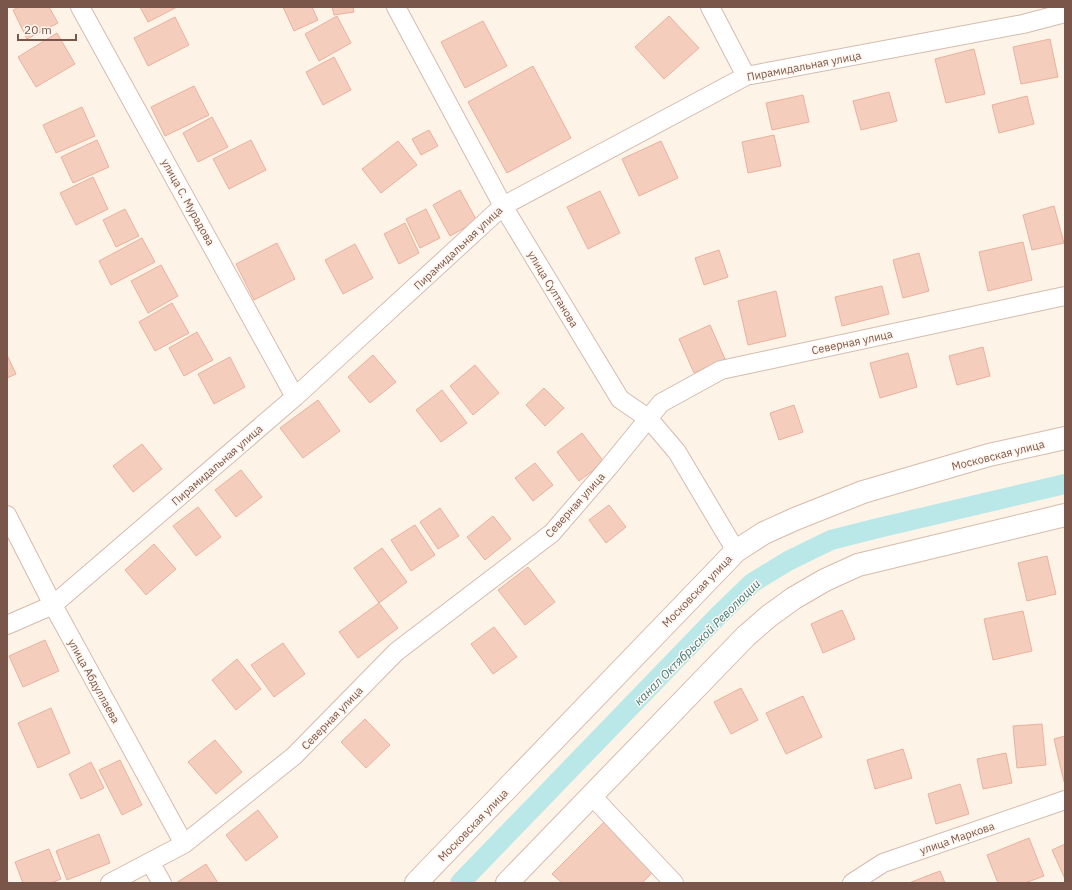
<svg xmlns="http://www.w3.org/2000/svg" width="1072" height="890" font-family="'IBM Plex Sans',sans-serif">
<rect width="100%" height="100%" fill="#fef3e7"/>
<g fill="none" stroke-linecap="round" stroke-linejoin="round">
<path stroke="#bae8e9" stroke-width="20" d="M 460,883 L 718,616 L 752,583 L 788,561 L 831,540 L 874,529 L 1065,484"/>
</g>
<path fill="#f5cdbd" stroke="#e9b19c" d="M 19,7 L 49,7 L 58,23 L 27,39 L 13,10 Z
M 140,7 L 177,7 L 148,22 Z
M 283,7 L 312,7 L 318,20 L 294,31 Z
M 332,7 L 353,7 L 354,12 L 334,15 Z
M 337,16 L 351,43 L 319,61 L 305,34 Z
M 669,16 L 699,48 L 664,79 L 635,47 Z
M 175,17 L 189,45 L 148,66 L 134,38 Z
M 483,21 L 507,66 L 465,88 L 441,42 Z
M 57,33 L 75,64 L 36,87 L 18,57 Z
M 1050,39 L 1058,77 L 1021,84 L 1013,47 Z
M 974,49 L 985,94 L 946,103 L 935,59 Z
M 334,57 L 351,90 L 323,105 L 306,72 Z
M 533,66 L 571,138 L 507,173 L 468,102 Z
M 194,86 L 209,115 L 165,136 L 151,107 Z
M 889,92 L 897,121 L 861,130 L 853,101 Z
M 803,95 L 809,122 L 772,130 L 766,103 Z
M 1027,96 L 1034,124 L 999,133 L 992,105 Z
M 82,107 L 95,136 L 56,153 L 43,125 Z
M 212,117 L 228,147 L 198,162 L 183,133 Z
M 429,130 L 438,146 L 421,155 L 412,139 Z
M 774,135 L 781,166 L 748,173 L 742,142 Z
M 97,140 L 109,167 L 73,183 L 61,157 Z
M 251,140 L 266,170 L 229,189 L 213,159 Z
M 398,141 L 417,165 L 381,193 L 362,169 Z
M 661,141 L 678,178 L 639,196 L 622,159 Z
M 93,177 L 108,209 L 76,225 L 60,193 Z
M 460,190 L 477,221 L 450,236 L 433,205 Z
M 600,191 L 620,233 L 588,249 L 567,207 Z
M 1054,206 L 1064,243 L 1032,250 L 1023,215 Z
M 125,209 L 139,236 L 116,247 L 103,220 Z
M 426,209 L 440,238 L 420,248 L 406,219 Z
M 405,223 L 419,253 L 399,264 L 384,234 Z
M 142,238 L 155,262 L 111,285 L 99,261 Z
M 1023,242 L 1032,280 L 988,291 L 979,252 Z
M 277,243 L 295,279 L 254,300 L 236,264 Z
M 355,244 L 373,278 L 343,294 L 325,260 Z
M 719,250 L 728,277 L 704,285 L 695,258 Z
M 919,253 L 929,291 L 903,298 L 893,260 Z
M 161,265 L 178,296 L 148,313 L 131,281 Z
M 882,286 L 889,314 L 842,326 L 835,297 Z
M 776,291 L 786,336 L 748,345 L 738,301 Z
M 172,303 L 189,333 L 155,351 L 139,322 Z
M 710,325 L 725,359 L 694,373 L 679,339 Z
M 197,332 L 213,360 L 184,376 L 169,348 Z
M 983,347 L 990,376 L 957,385 L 949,356 Z
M 908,353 L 917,387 L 880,398 L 870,363 Z
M 7,355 L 16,374 L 7,378 Z
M 373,355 L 396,382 L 370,403 L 348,377 Z
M 230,357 L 245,387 L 214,404 L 198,374 Z
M 475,365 L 499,393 L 473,415 L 450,386 Z
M 544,388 L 564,408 L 545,426 L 526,405 Z
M 442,390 L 467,423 L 441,442 L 416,410 Z
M 318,400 L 340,431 L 303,458 L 280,428 Z
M 794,405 L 803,432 L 779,440 L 770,413 Z
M 582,433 L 604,462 L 579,481 L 557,452 Z
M 142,444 L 162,469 L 133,492 L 113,466 Z
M 535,463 L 553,485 L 533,501 L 515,478 Z
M 241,470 L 262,497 L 236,517 L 215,490 Z
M 609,505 L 626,527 L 606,543 L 589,520 Z
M 198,507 L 221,537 L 196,556 L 173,526 Z
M 440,508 L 459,536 L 438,549 L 420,522 Z
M 493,516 L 511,539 L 485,560 L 467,537 Z
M 415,525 L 435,555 L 411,571 L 391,540 Z
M 154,544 L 176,569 L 146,595 L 125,570 Z
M 382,548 L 407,582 L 379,603 L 354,568 Z
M 1047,556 L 1056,594 L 1027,601 L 1018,563 Z
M 528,567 L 555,602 L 525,625 L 498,590 Z
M 379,603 L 398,628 L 358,658 L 339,632 Z
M 842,610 L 855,639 L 823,653 L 811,624 Z
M 1023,611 L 1032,651 L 993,660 L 984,619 Z
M 494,627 L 517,657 L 493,674 L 471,644 Z
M 45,640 L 59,671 L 23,687 L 9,656 Z
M 283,643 L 305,674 L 274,697 L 251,665 Z
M 237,659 L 261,689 L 236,710 L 212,680 Z
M 741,688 L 758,720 L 731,734 L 714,702 Z
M 803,696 L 822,737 L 786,754 L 766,713 Z
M 51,708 L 70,753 L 38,768 L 18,723 Z
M 365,719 L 390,745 L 366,768 L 341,742 Z
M 1042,724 L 1046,765 L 1017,768 L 1013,726 Z
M 1065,736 L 1065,782 L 1064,782 L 1054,739 Z
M 215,740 L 242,772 L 216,794 L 188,762 Z
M 903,749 L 912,778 L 875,789 L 867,760 Z
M 1006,753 L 1012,783 L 983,789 L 977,759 Z
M 120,760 L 142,805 L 122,815 L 99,770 Z
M 91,762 L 104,788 L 81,799 L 69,774 Z
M 960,784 L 969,814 L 936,824 L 928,794 Z
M 258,810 L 278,837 L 246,861 L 226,835 Z
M 606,820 L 655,870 L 642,883 L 562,883 L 552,874 Z
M 99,834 L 110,863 L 67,880 L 56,851 Z
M 1029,838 L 1044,876 L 1025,883 L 998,883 L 987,855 Z
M 1065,844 L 1065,879 L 1052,850 Z
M 49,849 L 61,879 L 51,883 L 23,883 L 15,862 Z
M 206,864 L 218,883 L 176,883 Z
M 940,871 L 945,883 L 909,883 Z"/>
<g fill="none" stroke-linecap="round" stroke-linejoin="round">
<defs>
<path id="street" d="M 80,7 L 295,397
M 396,7 L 503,206 L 620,399 L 649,419 L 677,452 L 736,551
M 710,7 L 746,76
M 7,515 L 53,605 L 184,844
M 7,625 L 53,605 L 295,397 L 503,206 L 746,76 L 1023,24 L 1065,13
M 592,796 L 674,883
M 150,862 L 162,883
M 110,883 L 184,844 L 294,756 L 396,652 L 552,533 L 608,468 L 661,403 L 721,370 L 1065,296
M 852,883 L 883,863 L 1065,800"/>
<path id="secondary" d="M 416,883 L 736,551 L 764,533 L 795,519 L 863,492 L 989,455 L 1065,438
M 507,883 L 746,636 L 769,616 L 794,598 L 825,580 L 858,565 L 1065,515"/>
</defs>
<use href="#street" stroke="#d4bbae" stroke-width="20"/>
<use href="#secondary" stroke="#d7baab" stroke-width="24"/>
<use href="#street" stroke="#fff" stroke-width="18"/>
<use href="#secondary" stroke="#fff" stroke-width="22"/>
</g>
<g text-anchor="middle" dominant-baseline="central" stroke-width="3" stroke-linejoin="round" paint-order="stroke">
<g font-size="11" fill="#7a5549" stroke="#fff7ef">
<text transform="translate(804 66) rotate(-11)">Пирамидальная улица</text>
<text transform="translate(188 202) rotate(61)">улица С. Мурадова</text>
<text transform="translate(458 248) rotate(-43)">Пирамидальная улица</text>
<text transform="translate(553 289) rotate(59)">улица Султанова</text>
<text transform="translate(852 342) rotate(-12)">Северная улица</text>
<text transform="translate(998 455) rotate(-14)">Московская улица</text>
<text transform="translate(217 465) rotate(-41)">Пирамидальная улица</text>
<text transform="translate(575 505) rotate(-48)">Северная улица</text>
<text transform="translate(697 591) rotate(-46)">Московская улица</text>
<text transform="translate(94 681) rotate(61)">улица Абдуллаева</text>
<text transform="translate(332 718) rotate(-46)">Северная улица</text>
<text transform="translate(473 825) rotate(-46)">Московская улица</text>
<text transform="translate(957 838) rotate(-19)">улица Маркова</text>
</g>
<g font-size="12" font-style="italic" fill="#3b7c80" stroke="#fff7ef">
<text transform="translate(697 642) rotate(-45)">канал Октябрьской Революции</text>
</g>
</g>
<rect width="1072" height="890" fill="none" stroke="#7a5549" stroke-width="16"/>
<path d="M18 34v6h58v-6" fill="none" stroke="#7a5549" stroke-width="2"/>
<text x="24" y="34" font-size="12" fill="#7a5549" stroke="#fff7ef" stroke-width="3" paint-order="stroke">20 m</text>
</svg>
